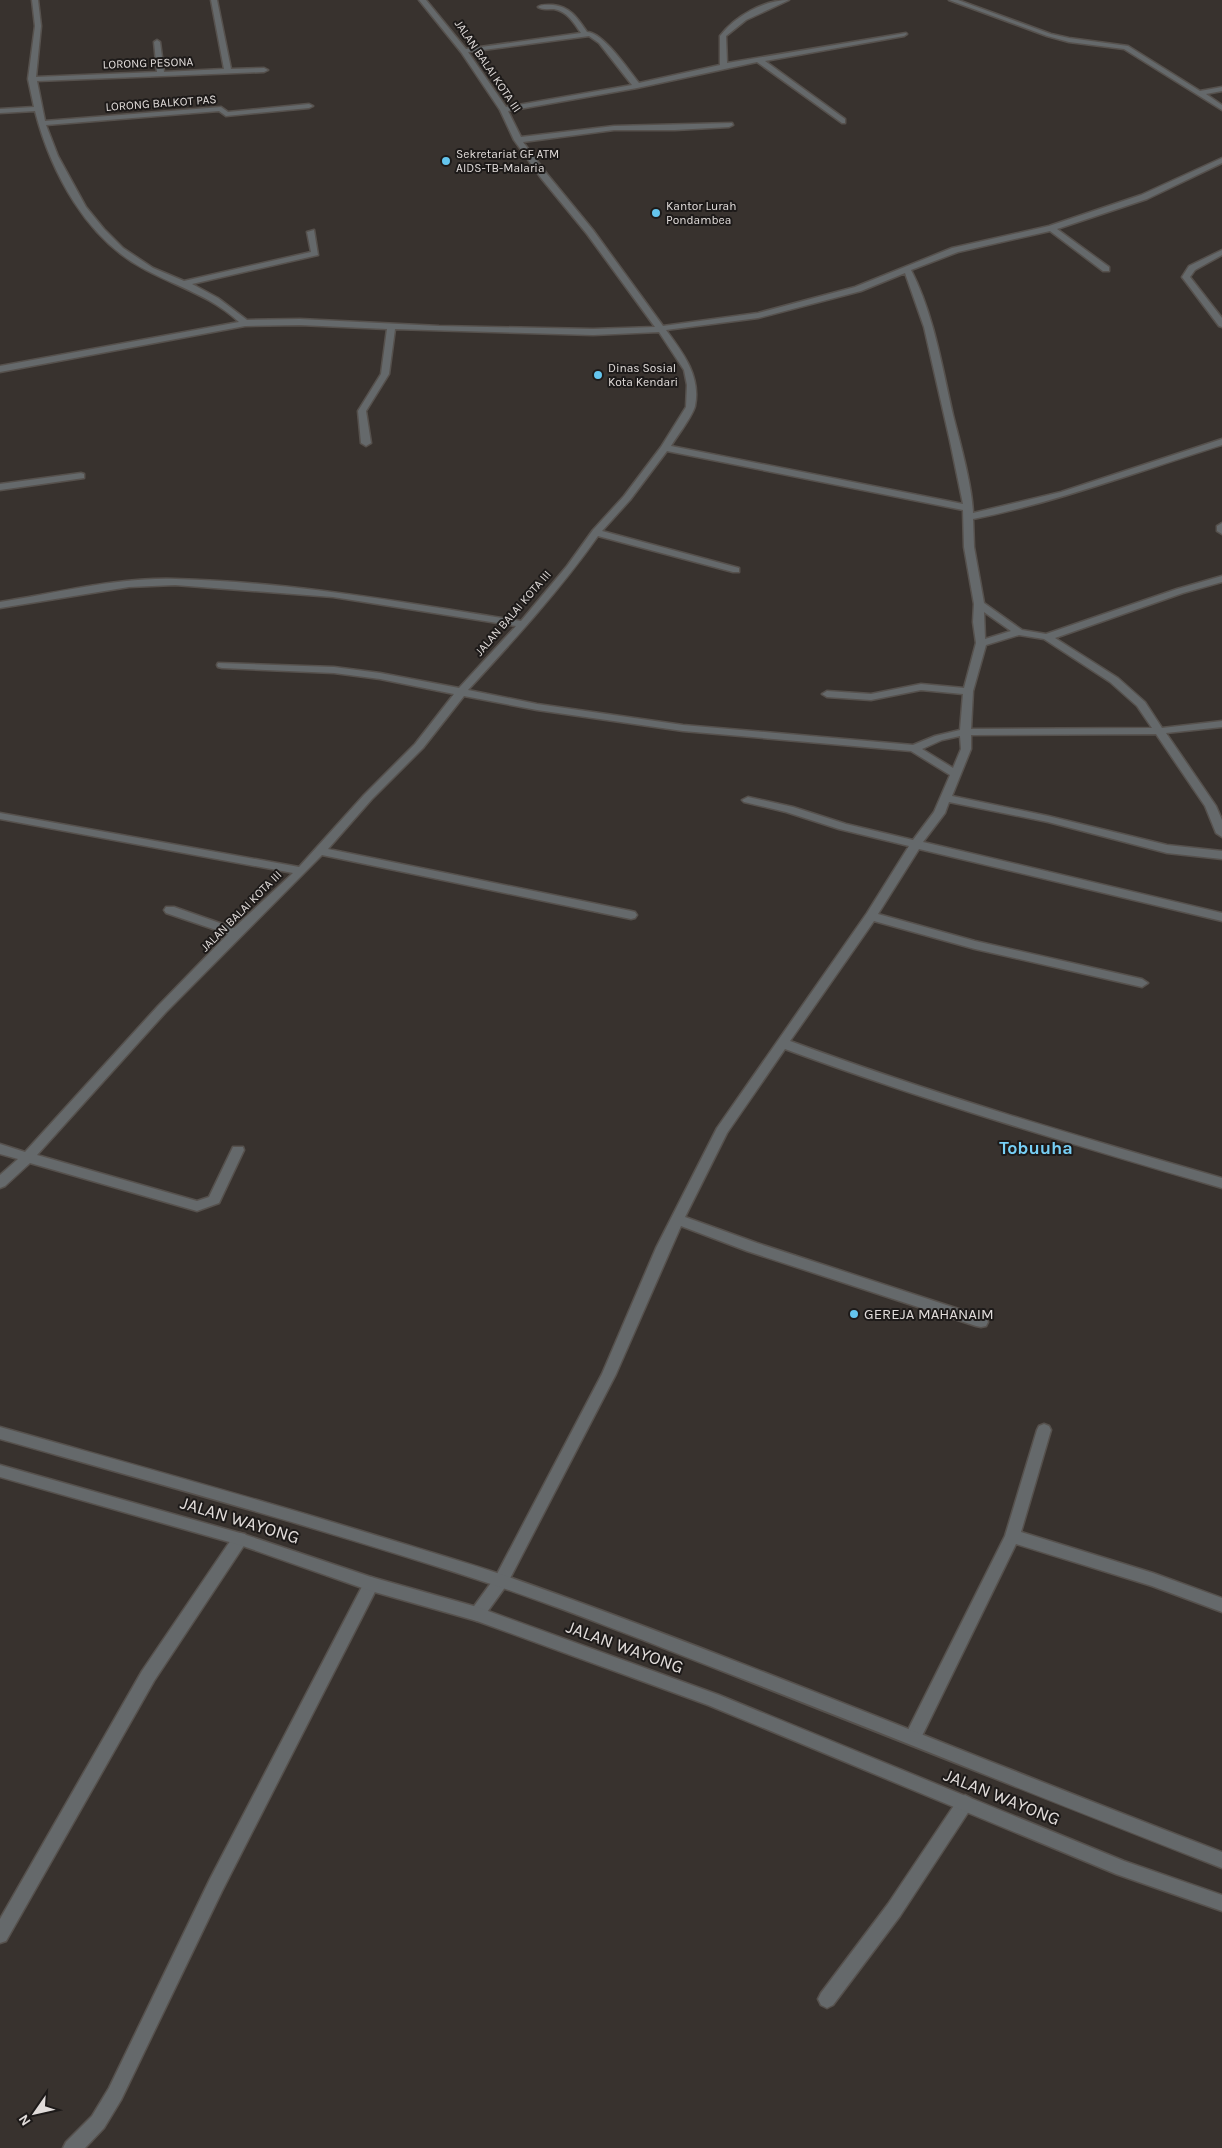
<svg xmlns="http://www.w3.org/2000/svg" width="1222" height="2148" font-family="Karla,sans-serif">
<rect width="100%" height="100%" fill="#38322e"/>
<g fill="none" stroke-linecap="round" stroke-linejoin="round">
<defs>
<path id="minor" d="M 32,0 L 38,0 L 41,26 L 36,77 L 157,72 L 154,42 L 157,40 L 160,42 L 164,72 L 224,69 L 211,0 L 217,0 L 231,69 L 264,68 L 268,70 L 264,72 L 37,81 L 45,121 L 221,107 L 228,112 L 309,104 L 313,106 L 309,108 L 226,116 L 219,111 L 46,125 L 58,156 L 86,207 L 104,229 L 123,248 L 153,268 L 184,281 L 311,252 L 307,232 L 314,230 L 318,255 L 192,284 L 218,298 L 247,320 L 300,319 L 439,326 L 593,329 L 655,327 L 587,234 L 541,178 L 514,140 L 500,110 L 461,52 L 419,0 L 426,0 L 466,49 L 581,33 C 574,23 567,11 554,9 C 548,9 542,10 538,7 C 542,4 548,5 553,5 C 571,7 578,19 587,32 C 603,32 629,71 639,83 L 720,65 L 720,36 C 735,16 764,0 789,0 L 746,20 L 726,36 L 727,63 L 906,33 L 907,34 L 904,36 L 765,61 L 845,119 L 845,123 L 842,123 L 757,62 L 637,88 L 508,111 L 521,137 L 614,126 L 732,123 L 733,125 L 729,127 L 675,130 L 614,130 L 523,142 L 547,174 L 593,230 L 663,326 L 758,313 L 855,287 L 952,248 L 1049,226 L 1141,195 L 1222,158 L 1222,163 L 1147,199 L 1057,229 L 1109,267 L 1109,271 L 1103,271 L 1050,231 L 958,252 L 911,270 C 934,315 942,367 953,415 C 960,443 972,485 973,513 L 1061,492 L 1222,439 L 1222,445 C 1139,471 1058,502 973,519 L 974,547 L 984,603 L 1022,630 L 1046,634 L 1177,589 L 1222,576 L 1222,582 L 1183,593 L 1055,638 L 1118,678 L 1145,702 L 1162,728 L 1222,721 L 1222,727 L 1166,733 L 1216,806 L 1222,820 L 1222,837 L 1216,833 L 1205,806 L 1156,734 L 971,735 L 971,749 L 952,796 L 1048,816 L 1167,845 L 1222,851 L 1222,859 L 1167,853 L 1048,822 L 949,802 L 945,813 L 923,842 L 1222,913 L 1222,921 L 919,849 L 878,914 L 975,941 L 1142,979 L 1148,983 L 1142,987 L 975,949 L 874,921 L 790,1041 C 933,1094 1076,1136 1222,1178 L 1222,1188 C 1075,1145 929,1102 785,1049 L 727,1133 L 685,1217 L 757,1243 L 986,1318 L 988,1322 L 986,1326 L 981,1327 L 976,1326 L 747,1251 L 681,1226 L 616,1374 L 506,1586 L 482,1619 L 477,1621 L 472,1619 L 469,1614 L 472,1609 L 496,1576 L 602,1374 L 656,1248 L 717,1128 L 867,913 L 909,846 L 839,829 L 786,812 L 744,802 L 742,800 L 748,797 L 793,807 L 846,824 L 913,840 L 934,812 L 950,775 L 911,751 L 683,731 L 537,710 L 464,696 L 423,748 L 372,799 L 328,849 L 631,911 L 635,912 L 637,915 L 635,918 L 631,919 L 322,855 L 166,1012 L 37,1155 L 197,1201 L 209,1197 L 233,1147 L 243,1147 L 244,1150 L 219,1203 L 197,1211 L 30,1163 L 5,1186 L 0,1188 L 0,1175 L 18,1159 L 0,1154 L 0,1144 L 25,1152 L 158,1006 L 228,934 L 166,913 L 164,910 L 166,907 L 174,907 L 234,928 L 293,873 L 0,819 L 0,813 L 299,867 L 364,795 L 415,744 L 454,694 L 380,679 L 334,673 L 222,668 L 218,667 L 217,665 L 218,663 L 334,667 L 380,673 L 459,688 L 516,626 L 333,597 L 175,585 L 129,587 L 0,608 L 0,602 C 58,593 117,577 176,579 C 292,582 406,603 521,621 L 567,566 L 593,530 L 624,496 L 661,447 L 686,407 L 687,385 L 684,370 L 659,332 L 593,335 L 395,329 L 389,374 L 366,411 L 371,443 L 366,446 L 361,443 L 358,411 L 381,374 L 387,329 L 300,325 L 245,326 L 0,372 L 0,366 L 239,322 C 211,296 178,287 146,270 C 87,240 51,173 35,111 L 0,113 L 0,109 L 34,107 L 28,79 L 35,26 ZM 589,36 L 599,43 L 632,85 L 506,107 L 468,52 ZM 905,273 L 924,327 L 950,441 L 963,504 L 671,446 C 677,436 692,417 695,406 C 701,376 683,353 666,330 L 758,318 L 861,291 ZM 667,451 L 963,510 L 964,547 L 974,604 L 973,622 L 976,643 L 964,688 L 921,684 L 871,694 L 827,691 L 822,694 L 827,697 L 871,700 L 921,690 L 963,694 L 960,730 L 935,736 L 913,745 L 683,725 L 537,704 L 468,690 C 514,640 559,591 598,536 L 733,572 L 739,572 L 739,568 L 602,531 L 630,500 ZM 984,612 L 1011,631 L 985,639 ZM 1019,635 L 1044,639 L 1110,682 L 1137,706 L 1152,728 L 971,729 L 973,691 L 986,645 ZM 960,736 L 961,749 L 953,768 L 922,749 L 942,740 Z
M 949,0 L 958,0 L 1051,34 L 1069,38 L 1128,46 L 1200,91 L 1222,87 L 1222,91 L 1206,94 L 1222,105 L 1222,110 L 1124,49 L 1069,42 L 1047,36 Z
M 1222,250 L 1222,255 L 1195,270 L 1190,277 L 1222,318 L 1222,327 L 1219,326 L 1182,277 L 1189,266 Z
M 81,473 L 84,474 L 84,478 L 0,490 L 0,484 Z
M 1222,523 L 1222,534 L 1217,531 L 1217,526 Z
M 1044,1424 L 1049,1426 L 1051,1430 L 1021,1532 L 1153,1573 L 1222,1598 L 1222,1612 L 1152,1586 L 1016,1544 L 919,1742 L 913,1744 L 907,1742 L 905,1737 L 907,1732 L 1005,1536 L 1037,1430 L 1039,1426 Z
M 240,1533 L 245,1534 L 248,1539 L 245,1544 L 154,1681 L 6,1941 L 0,1943 L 0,1919 L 142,1671 L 235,1534 Z
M 371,1577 L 376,1579 L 379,1584 L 222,1891 L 121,2100 L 104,2128 L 85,2148 L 63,2148 L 66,2142 L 92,2116 L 109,2088 L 210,1879 L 366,1579 Z
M 965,1795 L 971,1798 L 973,1803 L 971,1808 L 900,1916 L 833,2005 L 827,2008 L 821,2005 L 818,1999 L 821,1993 L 888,1904 L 959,1798 Z"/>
<path id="tertiary" d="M 0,1427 C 127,1463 255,1498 381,1537 C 423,1550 465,1562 506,1576 C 747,1661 983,1761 1222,1852 L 1222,1868 C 1056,1804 891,1736 725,1672 C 650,1643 576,1613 500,1587 C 335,1532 167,1486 0,1439 Z
M 0,1465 L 240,1533 L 371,1577 L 477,1607 L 719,1695 L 1124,1861 L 1222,1895 L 1222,1911 L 1116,1874 L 708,1705 L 477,1621 L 371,1591 L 240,1545 L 0,1477 Z"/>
</defs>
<use href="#minor" stroke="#56514d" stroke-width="3"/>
<use href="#tertiary" stroke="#56514d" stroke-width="3"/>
<use href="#minor" fill="#65696b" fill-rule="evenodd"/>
<use href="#tertiary" fill="#65696b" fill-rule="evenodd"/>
</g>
<g fill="#64c5ee" stroke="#1d1a19" stroke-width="2">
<circle cx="446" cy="161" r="5"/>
<circle cx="656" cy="213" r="5"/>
<circle cx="598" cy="375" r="5"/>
<circle cx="854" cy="1314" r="5"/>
</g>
<g text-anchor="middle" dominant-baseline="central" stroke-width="4" stroke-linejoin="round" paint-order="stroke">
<g font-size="12" fill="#e1dcda" stroke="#1d1a19">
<text transform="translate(148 63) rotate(-2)">LORONG PESONA</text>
<text transform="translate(488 66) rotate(56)">JALAN BALAI KOTA III</text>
<text transform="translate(161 103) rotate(-4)">LORONG BALKOT PAS</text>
<text transform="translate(513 613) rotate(-49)">JALAN BALAI KOTA III</text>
<text transform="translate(241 911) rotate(-45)">JALAN BALAI KOTA III</text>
</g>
<g font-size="12" fill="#e1dcda" stroke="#1d1a19" text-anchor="start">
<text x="456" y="154">Sekretariat GF ATM<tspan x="456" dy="14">AIDS-TB-Malaria</tspan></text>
<text x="666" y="206">Kantor Lurah<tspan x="666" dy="14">Pondambea</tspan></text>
<text x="608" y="368">Dinas Sosial<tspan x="608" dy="14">Kota Kendari</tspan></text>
</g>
<g font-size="15" fill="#e1dcda" stroke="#1d1a19" text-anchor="start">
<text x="864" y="1314">GEREJA MAHANAIM</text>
</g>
<g font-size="18" font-weight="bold" fill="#77cff5" stroke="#1d1a19">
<text x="1036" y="1148">Tobuuha</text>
</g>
<g font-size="18" fill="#e1dcda" stroke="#1d1a19">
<text transform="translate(240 1520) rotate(17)">JALAN WAYONG</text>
<text transform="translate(625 1647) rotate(20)">JALAN WAYONG</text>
<text transform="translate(1002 1797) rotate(22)">JALAN WAYONG</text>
</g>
</g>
<g transform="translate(35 2113) rotate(236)" stroke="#1d1a19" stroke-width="4" paint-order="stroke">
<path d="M0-4L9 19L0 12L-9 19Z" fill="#e1dcda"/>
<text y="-8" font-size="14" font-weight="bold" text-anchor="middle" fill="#e1dcda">N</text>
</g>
</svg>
